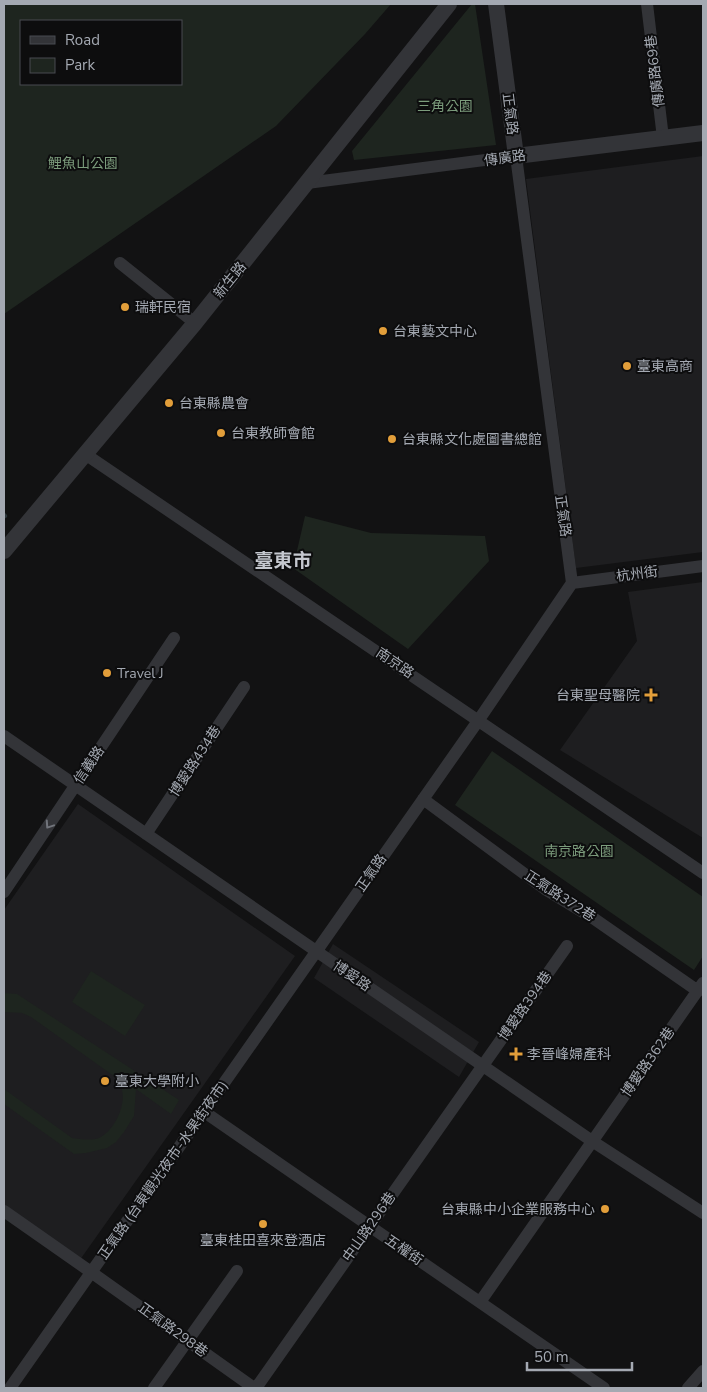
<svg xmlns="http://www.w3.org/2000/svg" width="707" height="1392" font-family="'Nunito Sans','Noto Sans TC',sans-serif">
<rect width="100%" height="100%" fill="#121213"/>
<path fill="#1e1e20" d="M 703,156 L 703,552 L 576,568 L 526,179 Z
M 703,582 L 703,838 L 560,750 L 637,641 L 628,592 Z
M 78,804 L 295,956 L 77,1264 L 4,1207 L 4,910 Z
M 333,944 L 479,1042 L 459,1077 L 314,978 Z"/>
<path fill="#1e251f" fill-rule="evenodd" d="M 4,4 L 391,4 L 365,34 L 276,126 L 4,314 ZM 181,21 L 181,84 L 21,84 L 21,21 Z
M 472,4 L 475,4 L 496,145 L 354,160 L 352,151 Z
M 305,516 L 371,533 L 485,536 L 489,561 L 408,649 L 293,568 Z
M 492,751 L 703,897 L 703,956 L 694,970 L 455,805 Z
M 91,971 L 145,1005 L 125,1036 L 72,1002 Z
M 4,993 L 17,994 L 179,1100 L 171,1114 L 136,1089 L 134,1116 L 124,1132 L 116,1142 L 107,1148 L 86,1153 L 74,1154 L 4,1104 L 4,1089 L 72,1138 C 80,1139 91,1141 99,1138 C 114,1131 126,1106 122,1090 C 122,1087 119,1083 118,1079 L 31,1017 L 22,1013 L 4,1012 Z"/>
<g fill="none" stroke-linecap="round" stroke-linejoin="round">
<path stroke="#2e373c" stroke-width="4.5" d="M 4,515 L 5,516"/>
<path stroke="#333438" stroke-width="12" d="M 647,4 L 663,138
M 120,263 L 195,323
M 85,454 C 292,593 497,734 703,873
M 572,583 L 703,566
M 4,736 L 592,1141 L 703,1213
M 423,799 L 545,889 L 593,918 L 698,991
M 146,834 L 244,687
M 4,892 L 174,638
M 203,1111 L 604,1388
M 4,1211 L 91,1272 L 254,1388
M 480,1302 L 703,983
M 10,1388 L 478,721 L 572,583 L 516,156 L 307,183
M 154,1388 L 237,1271
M 256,1388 L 567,946
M 688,1388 L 703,1371"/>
<path stroke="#333438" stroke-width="16" d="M 496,4 L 516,156 L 703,133
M 4,551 L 195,323 L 449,4"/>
</g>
<defs><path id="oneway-chevron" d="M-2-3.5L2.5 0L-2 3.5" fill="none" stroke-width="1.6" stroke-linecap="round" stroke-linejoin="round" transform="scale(1.25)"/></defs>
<use stroke="#71747b" href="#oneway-chevron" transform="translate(49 825) rotate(124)"/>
<g fill="#e29e3a" stroke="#0d0d0e" stroke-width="2">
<circle cx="125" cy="307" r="5"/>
<circle cx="383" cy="331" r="5"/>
<circle cx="627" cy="366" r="5"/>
<circle cx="169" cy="403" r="5"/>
<circle cx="221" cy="433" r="5"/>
<circle cx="392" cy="439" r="5"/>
<circle cx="107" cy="673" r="5"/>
<path d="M648.5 687.5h5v5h5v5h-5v5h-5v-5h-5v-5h5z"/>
<path d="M513.5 1046.5h5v5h5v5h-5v5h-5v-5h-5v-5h5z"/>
<circle cx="105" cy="1081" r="5"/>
<circle cx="605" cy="1209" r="5"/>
<circle cx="263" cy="1224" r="5"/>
</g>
<g text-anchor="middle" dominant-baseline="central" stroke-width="4" stroke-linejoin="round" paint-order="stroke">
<g font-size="14" fill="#a4a9b2" stroke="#0d0d0e">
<text transform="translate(655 71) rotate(-97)">傳廣路69巷</text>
<text transform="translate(510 114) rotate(83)">正氣路</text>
<text transform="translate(505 158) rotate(-8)">傳廣路</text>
<text transform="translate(230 280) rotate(-51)">新生路</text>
<text transform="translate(563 516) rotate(82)">正氣路</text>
<text transform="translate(637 574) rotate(-7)">杭州街</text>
<text transform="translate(395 663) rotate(34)">南京路</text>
<text transform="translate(195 761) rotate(-57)">博愛路434巷</text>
<text transform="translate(89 765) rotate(-56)">信義路</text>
<text transform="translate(371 873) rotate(-55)">正氣路</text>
<text transform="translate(560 896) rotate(33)">正氣路372巷</text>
<text transform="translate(352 976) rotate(34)">博愛路</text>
<text transform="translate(525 1006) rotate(-55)">博愛路394巷</text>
<text transform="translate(648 1062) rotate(-55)">博愛路362巷</text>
<text transform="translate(163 1170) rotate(-55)">正氣路 (台東觀光夜市-水果街夜市)</text>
<text transform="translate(369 1227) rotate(-55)">中山路296巷</text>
<text transform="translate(404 1250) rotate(34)">五權街</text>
<text transform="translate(173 1330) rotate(36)">正氣路298巷</text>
</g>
<g font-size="14" fill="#7c9c7c" stroke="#0d0d0e">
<text x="445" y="106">三角公園</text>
<text x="83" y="163">鯉魚山公園</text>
<text x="579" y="851">南京路公園</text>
</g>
<g font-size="14" fill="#a4a9b2" stroke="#0d0d0e" text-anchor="start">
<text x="135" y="307">瑞軒民宿</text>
<text x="393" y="331">台東藝文中心</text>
<text x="637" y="366">臺東高商</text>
<text x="179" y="403">台東縣農會</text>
<text x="231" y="433">台東教師會館</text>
<text x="402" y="439">台東縣文化處圖書總館</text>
<text x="117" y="673">Travel J</text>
<text x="640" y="695" text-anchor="end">台東聖母醫院</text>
<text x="527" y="1054">李晉峰婦產科</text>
<text x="115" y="1081">臺東大學附小</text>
<text x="595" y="1209" text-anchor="end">台東縣中小企業服務中心</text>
<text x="263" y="1240" text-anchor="middle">臺東桂田喜來登酒店</text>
</g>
<g font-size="19" font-weight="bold" fill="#c5c8cf" stroke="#0d0d0e">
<text x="283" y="561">臺東市</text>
</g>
</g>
<rect width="707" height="1392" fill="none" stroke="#a4a9b2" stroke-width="10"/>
<rect x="20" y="20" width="162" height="65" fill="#0d0d0e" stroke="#494b50"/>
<rect x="30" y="36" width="25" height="8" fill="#333438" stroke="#494b50"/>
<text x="65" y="45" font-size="15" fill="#a4a9b2">Road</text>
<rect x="30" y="58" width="25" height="15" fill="#1e251f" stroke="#494b50"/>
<text x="65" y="70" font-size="15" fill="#a4a9b2">Park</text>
<path d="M527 1362v8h105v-8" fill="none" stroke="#a4a9b2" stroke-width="2.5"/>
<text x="534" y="1362" font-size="15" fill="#a4a9b2" stroke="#0d0d0e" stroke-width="4" paint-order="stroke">50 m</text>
</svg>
